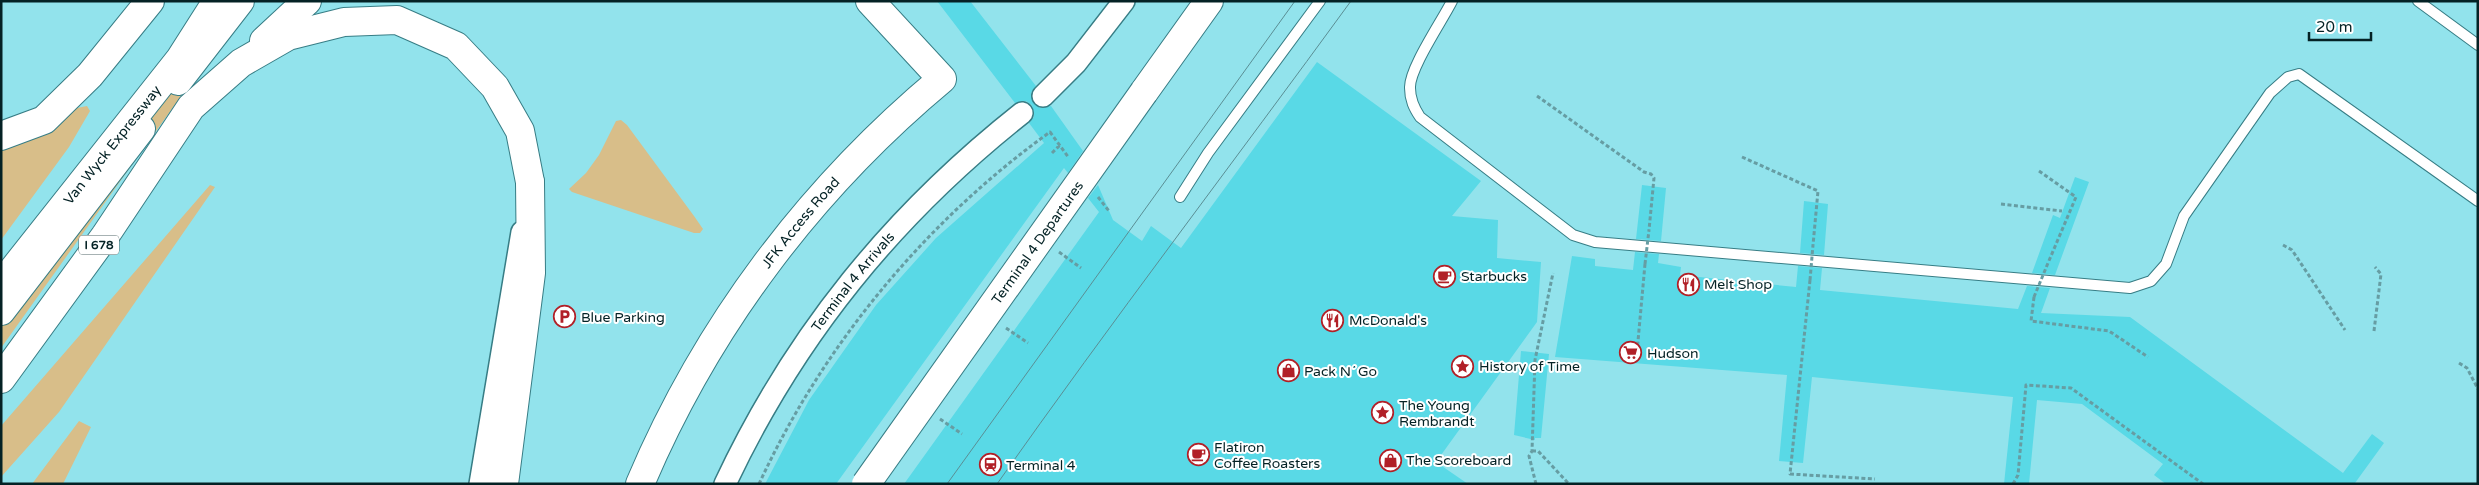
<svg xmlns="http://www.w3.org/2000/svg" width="2479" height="485" font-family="'Varela Round',sans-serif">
<rect width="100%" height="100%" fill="#a7eef6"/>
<path fill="#92e3ec" d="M 1,1 L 2478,1 L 2478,484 L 1,484 Z"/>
<path fill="#d8be89" d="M 249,1 L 1,348 L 1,307 L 140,122 Z
M 87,106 L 90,111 L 69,147 L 1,240 L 1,123 Z
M 621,120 L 627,125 L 694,216 L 703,229 L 700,233 L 694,233 L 572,192 L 569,189 L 586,173 L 599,155 L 616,121 Z
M 210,185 L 215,187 L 59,412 L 1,477 L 1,426 Z
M 79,421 L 91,427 L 63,484 L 32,484 Z"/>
<path fill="#59d9e6" d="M 937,1 L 970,1 L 1036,86 L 1031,93 L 1034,104 L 1040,108 L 1051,106 L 1083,151 L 1068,173 L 1064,168 L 836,484 L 765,484 L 809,400 L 876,305 L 936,238 L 1044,143 L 1029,123 L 1034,117 L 1032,105 L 1026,101 L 1015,103 Z
M 1317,62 L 1481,181 L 1452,216 L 1498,220 L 1497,258 L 1541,262 L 1537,322 L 1436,462 L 1468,484 L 904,484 L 1099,212 L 1088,198 L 1098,185 L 1113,220 L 1142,241 L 1151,226 L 1181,248 Z
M 2075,177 L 2089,182 L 2055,275 L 2032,273 L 2053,215 L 2060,218 Z
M 1642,185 L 1666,188 L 1661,241 L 1636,239 Z
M 1804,201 L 1828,204 L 1824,255 L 1800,253 Z
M 1635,252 L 1659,254 L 1658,263 L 1681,267 L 1680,275 L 1796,287 L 1798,266 L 1822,268 L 1820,290 L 2018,309 L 2027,286 L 2050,288 L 2041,313 L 2130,317 L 2343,473 L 2372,434 L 2384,443 L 2355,483 L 2357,484 L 2166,484 L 2154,475 L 2163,464 L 2082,404 L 2037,400 L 2029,484 L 2004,484 L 2013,397 L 1812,377 L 1803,463 L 1779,461 L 1787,375 L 1555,357 L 1572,256 L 1595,259 L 1595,266 L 1633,270 Z
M 1521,351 L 1549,354 L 1541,438 L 1535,438 L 1535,440 L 1514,435 Z"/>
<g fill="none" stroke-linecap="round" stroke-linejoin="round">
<defs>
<path id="lane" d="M 1452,1 C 1442,21 1409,69 1410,88 C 1410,100 1414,108 1420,117 L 1573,235 L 1595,242 L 2130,288 L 2151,281 L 2166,264 L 2184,216 L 2270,93 L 2288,77 L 2299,74 L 2478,201
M 2418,1 L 2478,45
M 1180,197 L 1208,153 L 1320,1"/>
<g id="street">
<path d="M 1043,96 L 1076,63 L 1124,1"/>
<path d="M 480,484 L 522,232"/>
<path id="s1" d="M 725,484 C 795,335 893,215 1022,113"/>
</g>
<g id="secondary">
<path d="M 178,81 L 240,1"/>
<path d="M 1144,92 L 1209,1"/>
<path d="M 1,311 L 141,129"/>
<path d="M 504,484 L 531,273 L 530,182"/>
<path id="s2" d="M 640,484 C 707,326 810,189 942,79 L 870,1"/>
</g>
<g id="highway">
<path d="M 264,41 L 307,1"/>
<path d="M 1,136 L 44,120 L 90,75 L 150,1"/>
<path id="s3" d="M 1,285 L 180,59 L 217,1"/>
<path d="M 1,379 L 105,236 L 191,107 L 241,63 L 288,36 L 344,22 L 397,20 L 456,46 L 495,87 L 520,131 L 530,182"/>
</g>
</defs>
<use href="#lane" stroke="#377d85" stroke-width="12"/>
<use href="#street" stroke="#377d85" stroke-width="24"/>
<use href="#secondary" stroke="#377d85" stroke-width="30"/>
<use href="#highway" stroke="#377d85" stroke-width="30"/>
<path stroke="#669da3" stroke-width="3" stroke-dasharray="4 2.5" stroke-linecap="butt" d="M 1537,96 L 1644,172 L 1651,174 L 1654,178 L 1649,230
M 1052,153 L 1060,145
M 1742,157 L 1818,191 L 1813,245
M 2039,171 L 2076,197 L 2048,263
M 1098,197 L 1109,211
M 2001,204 L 2062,211
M 2283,245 L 2292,250 L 2345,330
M 1059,252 L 1081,268
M 1810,280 L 1790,474 L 1875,479
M 2034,297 L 2031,321 L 2109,331 L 2148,357
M 1006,328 L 1028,343
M 2374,331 L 2381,274 L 2375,267
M 1637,352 L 1645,264
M 2459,363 L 2467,368 L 2478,389
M 940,419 L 962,434
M 1532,451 L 1538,451 L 1569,484
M 759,484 C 823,345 926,221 1050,132 L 1069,158
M 1536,484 L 1529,456 L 1532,451 L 1535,360 L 1553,273
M 2013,484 L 2018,475 L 2026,385 L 2071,388 L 2203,484"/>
<use href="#lane" stroke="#fff" stroke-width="10"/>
<use href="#street" stroke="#fff" stroke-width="21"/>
<use href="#secondary" stroke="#fff" stroke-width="28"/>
<use href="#highway" stroke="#fff" stroke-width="28"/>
<path stroke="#5a8e94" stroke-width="1" d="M 947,484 L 1295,1
M 997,484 C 1112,321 1233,163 1351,1"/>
<defs>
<g id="secondary-bridge">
<path id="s4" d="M 866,484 L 1144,92"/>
</g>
</defs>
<use href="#secondary-bridge" stroke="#377d85" stroke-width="30" stroke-linecap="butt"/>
<path stroke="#669da3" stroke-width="3" stroke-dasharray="4 2.5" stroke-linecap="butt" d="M 1645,264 L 1649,230
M 1810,280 L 1813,245
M 2034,297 L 2048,263"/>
<use href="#secondary-bridge" stroke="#fff" stroke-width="28"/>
</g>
<defs>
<symbol id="cafe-ring" viewBox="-11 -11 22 22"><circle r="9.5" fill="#fff" stroke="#b12027" stroke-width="1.5"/><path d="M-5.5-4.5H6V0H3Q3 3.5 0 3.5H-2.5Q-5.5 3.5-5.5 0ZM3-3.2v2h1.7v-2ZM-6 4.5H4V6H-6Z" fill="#b12027"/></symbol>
<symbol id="restaurant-ring" viewBox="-11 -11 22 22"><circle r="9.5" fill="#fff" stroke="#b12027" stroke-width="1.5"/><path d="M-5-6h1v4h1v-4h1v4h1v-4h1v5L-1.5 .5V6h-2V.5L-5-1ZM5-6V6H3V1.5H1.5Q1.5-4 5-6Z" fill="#b12027"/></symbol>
<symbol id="parking-ring" viewBox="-11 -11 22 22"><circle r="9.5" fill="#fff" stroke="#b12027" stroke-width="1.5"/><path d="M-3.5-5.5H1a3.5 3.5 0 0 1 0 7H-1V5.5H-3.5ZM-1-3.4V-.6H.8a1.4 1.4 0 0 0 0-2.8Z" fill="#b12027"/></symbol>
<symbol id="supermarket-ring" viewBox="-11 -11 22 22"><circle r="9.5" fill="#fff" stroke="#b12027" stroke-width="1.5"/><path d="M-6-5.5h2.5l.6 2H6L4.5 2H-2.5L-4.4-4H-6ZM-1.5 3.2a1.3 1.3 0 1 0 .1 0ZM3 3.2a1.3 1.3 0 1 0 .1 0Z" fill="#b12027"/></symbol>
<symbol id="sight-ring" viewBox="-11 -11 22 22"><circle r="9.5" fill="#fff" stroke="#b12027" stroke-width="1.5"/><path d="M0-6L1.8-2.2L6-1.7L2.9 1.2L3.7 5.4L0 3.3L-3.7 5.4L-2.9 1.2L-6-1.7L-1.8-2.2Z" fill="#b12027"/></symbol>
<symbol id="shop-ring" viewBox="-11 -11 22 22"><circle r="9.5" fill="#fff" stroke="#b12027" stroke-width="1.5"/><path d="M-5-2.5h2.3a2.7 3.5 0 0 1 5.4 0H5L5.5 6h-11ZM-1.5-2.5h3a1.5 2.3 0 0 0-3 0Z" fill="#b12027"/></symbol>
<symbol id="station-ring" viewBox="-11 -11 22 22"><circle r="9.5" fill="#fff" stroke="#b12027" stroke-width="1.5"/><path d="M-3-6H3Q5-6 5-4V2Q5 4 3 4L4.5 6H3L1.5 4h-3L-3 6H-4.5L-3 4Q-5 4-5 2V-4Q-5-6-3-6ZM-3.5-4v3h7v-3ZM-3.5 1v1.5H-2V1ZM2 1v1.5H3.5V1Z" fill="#b12027"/></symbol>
</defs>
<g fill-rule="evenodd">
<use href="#cafe-ring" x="1432" y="264" width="25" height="25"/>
<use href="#restaurant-ring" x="1676" y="272" width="25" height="25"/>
<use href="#parking-ring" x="552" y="304" width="25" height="25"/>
<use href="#restaurant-ring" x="1320" y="308" width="25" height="25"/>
<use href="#supermarket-ring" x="1618" y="340" width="25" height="25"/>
<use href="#sight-ring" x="1450" y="354" width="25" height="25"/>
<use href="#shop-ring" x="1276" y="358" width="25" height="25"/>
<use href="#sight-ring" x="1370" y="400" width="25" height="25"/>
<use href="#cafe-ring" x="1186" y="442" width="25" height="25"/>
<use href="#shop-ring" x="1378" y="448" width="25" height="25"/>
<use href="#station-ring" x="978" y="452" width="25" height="25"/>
</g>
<g text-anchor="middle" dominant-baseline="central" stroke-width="4" stroke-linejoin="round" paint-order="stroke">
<rect fill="#fff" stroke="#4f6466" stroke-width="1" x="79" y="235.5" width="40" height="19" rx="4"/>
<g font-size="12" font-weight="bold" fill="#042225">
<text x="99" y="245">I 678</text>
</g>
<g font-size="14" fill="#042225" stroke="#fff">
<text stroke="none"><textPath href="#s3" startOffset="179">Van Wyck Expressway</textPath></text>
<text stroke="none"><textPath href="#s2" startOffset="308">JFK Access Road</textPath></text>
<text stroke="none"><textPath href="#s4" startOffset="296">Terminal 4 Departures</textPath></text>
<text stroke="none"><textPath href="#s1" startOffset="240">Terminal 4 Arrivals</textPath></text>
</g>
<g font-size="14" fill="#042225" stroke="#fff" text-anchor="start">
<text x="1461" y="276">Starbucks</text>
<text x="1704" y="284">Melt Shop</text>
<text x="581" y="317">Blue Parking</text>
<text x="1349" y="320">McDonald's</text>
<text x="1647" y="353">Hudson</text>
<text x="1479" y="366">History of Time</text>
<text x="1304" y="371">Pack N´ Go</text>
<text x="1399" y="405">The Young<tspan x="1399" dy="16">Rembrandt</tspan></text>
<text x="1214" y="447">Flatiron<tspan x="1214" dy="16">Coffee Roasters</tspan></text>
<text x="1406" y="460">The Scoreboard</text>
<text x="1006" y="465">Terminal 4</text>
</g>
</g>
<rect width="2479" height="485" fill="none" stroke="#042225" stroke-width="5"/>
<path d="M2309 32v8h62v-8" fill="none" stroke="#042225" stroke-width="2.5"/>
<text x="2316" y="32" font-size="15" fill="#042225" stroke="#ffffff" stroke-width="4" paint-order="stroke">20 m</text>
</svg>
